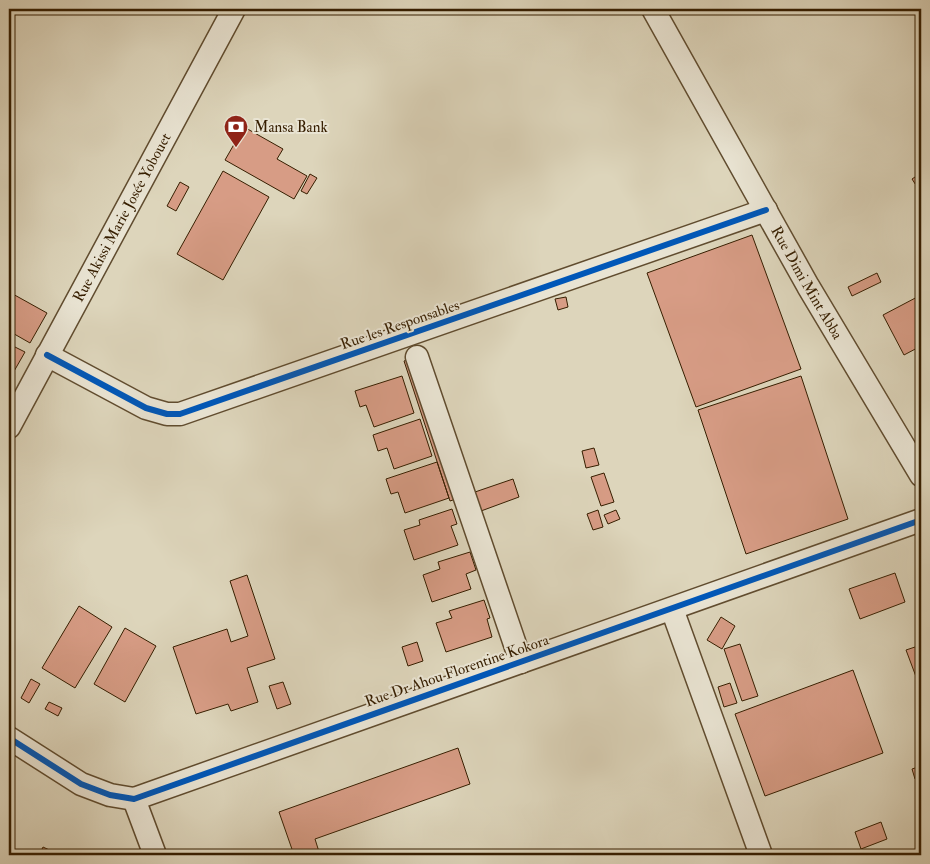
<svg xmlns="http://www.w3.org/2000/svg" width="930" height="864" font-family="'IM FELL Double Pica',serif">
<rect width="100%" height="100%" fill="#ddd5bb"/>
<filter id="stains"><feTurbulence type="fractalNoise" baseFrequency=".004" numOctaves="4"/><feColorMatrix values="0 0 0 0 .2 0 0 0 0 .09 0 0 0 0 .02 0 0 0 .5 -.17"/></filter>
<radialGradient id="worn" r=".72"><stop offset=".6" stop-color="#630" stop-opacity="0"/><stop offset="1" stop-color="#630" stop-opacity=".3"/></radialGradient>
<path fill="#d79c85" stroke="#361e00" d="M 244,127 L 283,149 L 277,159 L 307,176 L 294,199 L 225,160 Z
M 223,171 L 269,197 L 223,280 L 177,254 Z
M 921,173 L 921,193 L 912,179 Z
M 310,174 L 317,178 L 307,194 L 301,191 Z
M 180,182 L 189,187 L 176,211 L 167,206 Z
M 752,235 L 801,369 L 696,407 L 647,273 Z
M 877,273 L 881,282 L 852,296 L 848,287 Z
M 11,293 L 47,313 L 30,343 L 9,331 L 9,297 Z
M 921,295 L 921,346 L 904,355 L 883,315 Z
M 566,297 L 568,307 L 558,310 L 555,299 Z
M 9,344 L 25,352 L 13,373 L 9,371 Z
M 412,358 L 459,498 L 450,501 L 404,361 Z
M 402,376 L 414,413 L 374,427 L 366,405 L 360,407 L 355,391 Z
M 801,376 L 848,519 L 746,554 L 698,410 Z
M 420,419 L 432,456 L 394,469 L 387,448 L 378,451 L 373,435 Z
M 594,448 L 599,465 L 586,468 L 582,451 Z
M 437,462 L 449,498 L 405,513 L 398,492 L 391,494 L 386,479 Z
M 604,473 L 614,502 L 601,506 L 591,477 Z
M 513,479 L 519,497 L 481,511 L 475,492 Z
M 452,509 L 457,524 L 451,526 L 458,545 L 414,560 L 404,530 L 420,525 L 419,520 Z
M 598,510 L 603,527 L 593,530 L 587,514 Z
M 616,510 L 620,519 L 608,524 L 604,515 Z
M 470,552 L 476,570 L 466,574 L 471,589 L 432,602 L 423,575 L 440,569 L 438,562 Z
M 895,573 L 905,602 L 860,619 L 849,589 Z
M 247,575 L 275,659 L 247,668 L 258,702 L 231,711 L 228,704 L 196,714 L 173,647 L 227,629 L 231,642 L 248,636 L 230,581 Z
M 484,600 L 490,618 L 487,619 L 492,637 L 446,652 L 436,623 L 452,618 L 449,611 Z
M 79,606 L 112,627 L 75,688 L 42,668 Z
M 721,617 L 735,626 L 722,649 L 707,640 Z
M 125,628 L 156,646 L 125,702 L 94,684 Z
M 417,642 L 423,661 L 408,666 L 402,647 Z
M 740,644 L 758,696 L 742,701 L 724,649 Z
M 921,645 L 921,690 L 906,650 Z
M 853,670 L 883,753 L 765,796 L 735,714 Z
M 31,679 L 40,684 L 29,703 L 21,698 Z
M 283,682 L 291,704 L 277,709 L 269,686 Z
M 730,683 L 737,703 L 724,707 L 718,687 Z
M 49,702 L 62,708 L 58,716 L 45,709 Z
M 458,748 L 470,784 L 315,839 L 320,855 L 294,855 L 279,812 Z
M 921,766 L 921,777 L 915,779 L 912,769 Z
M 881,822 L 887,839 L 861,849 L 855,832 Z
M 43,847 L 60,855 L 39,855 Z"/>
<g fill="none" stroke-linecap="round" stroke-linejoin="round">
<defs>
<g id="street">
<path id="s1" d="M 653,9 L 808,286 L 921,475"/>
<path d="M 47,355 L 146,408 L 167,414 L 180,414 L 766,210"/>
<path d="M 417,357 L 521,662"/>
<path id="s2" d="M 9,427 L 234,9"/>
<path d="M 672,609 L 761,855"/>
<path d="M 9,738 L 81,784 L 110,795 L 134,799 L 921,520"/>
<path d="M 134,799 L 155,855"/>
</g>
</defs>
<use href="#street" stroke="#604c2f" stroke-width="25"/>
<use href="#street" stroke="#e9e4d3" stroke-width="22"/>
<defs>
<path id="cycleway" d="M 47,355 L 146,408 L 167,414 L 180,414 L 766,210
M 9,738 L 81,784 L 110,795 L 134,799 L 921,520"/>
</defs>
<use href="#cycleway" stroke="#e9e4d3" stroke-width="9"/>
<use href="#cycleway" stroke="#0057b8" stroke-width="6"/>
</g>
<defs>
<symbol id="bank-pin" viewBox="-11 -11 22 30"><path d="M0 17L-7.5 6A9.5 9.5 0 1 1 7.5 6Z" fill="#8f2418" stroke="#e9e4d3"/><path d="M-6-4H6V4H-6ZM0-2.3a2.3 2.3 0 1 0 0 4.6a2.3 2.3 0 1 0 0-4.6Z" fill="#fff"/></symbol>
</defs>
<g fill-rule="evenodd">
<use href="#bank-pin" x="222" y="113" width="28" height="38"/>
</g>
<g text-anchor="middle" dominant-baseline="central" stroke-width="4" stroke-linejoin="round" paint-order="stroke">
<g font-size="15" fill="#361e00" stroke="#e9e4d3" text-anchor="start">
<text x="254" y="127">Mansa Bank</text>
</g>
<g font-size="15" fill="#361e00" stroke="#e9e4d3">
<text stroke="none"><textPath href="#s2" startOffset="238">Rue Akissi Marie Josée Yobouet</textPath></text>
<text stroke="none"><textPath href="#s1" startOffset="314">Rue Dimi Mint Abba</textPath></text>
<text transform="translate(400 325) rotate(-19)">Rue les Responsables</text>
<text transform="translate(457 671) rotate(-19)">Rue Dr Ahou Florentine Kokora</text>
</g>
</g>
<rect width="930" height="864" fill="none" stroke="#ddd5bb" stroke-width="30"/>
<rect x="10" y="10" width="910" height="844" fill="none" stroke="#361e00" stroke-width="2.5"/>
<rect x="15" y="15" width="900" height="834" fill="none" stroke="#361e00"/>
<rect width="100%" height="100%" filter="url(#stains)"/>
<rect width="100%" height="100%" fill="url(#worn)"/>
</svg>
